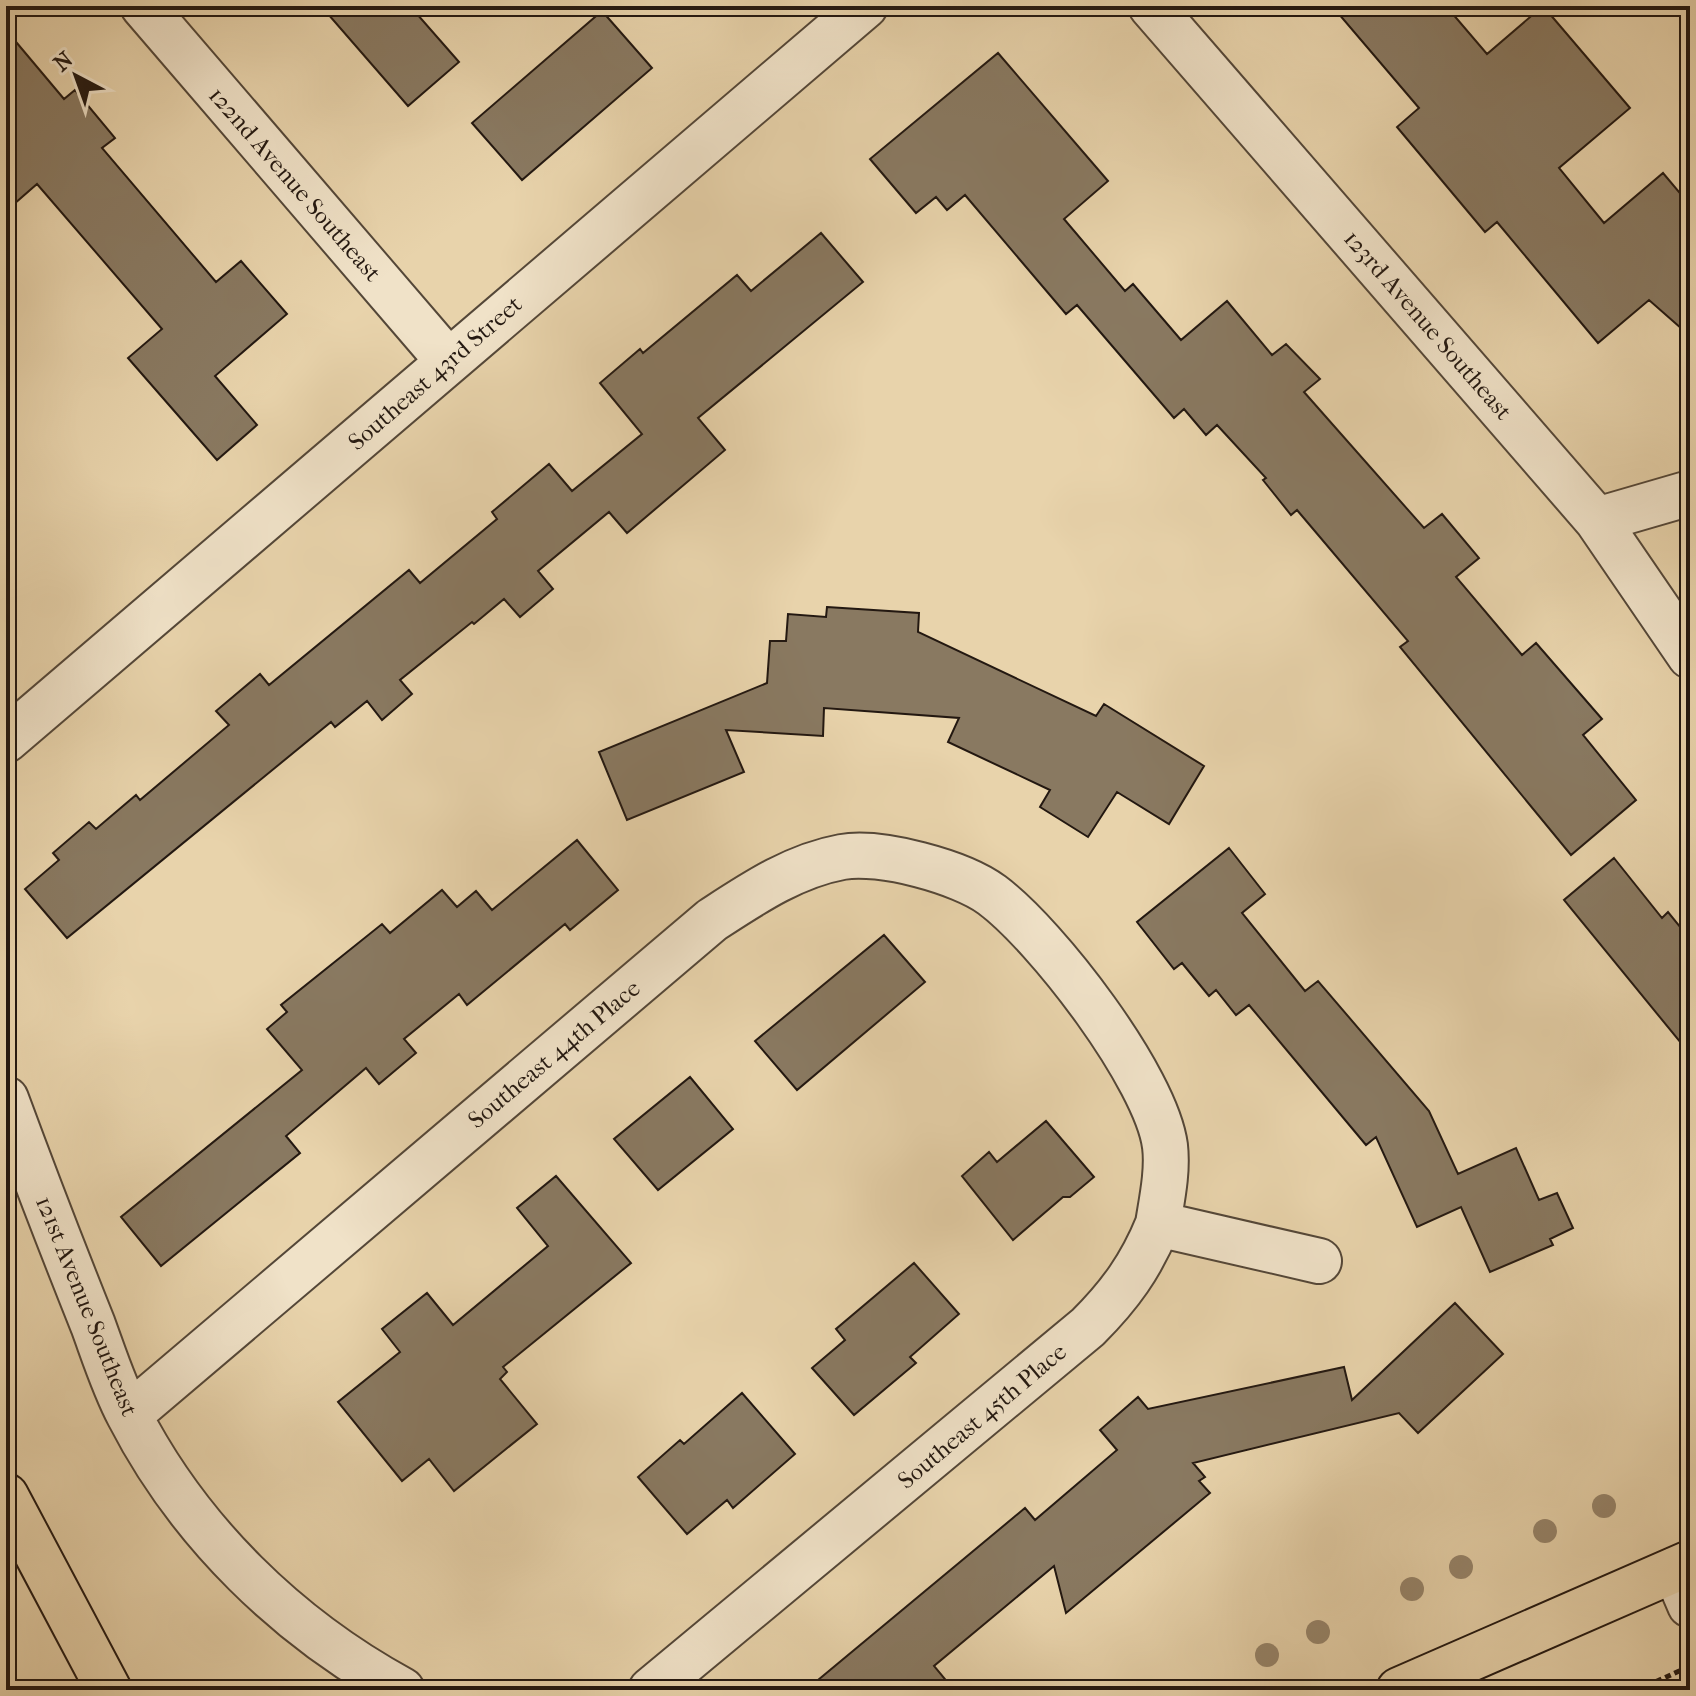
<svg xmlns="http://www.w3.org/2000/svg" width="1696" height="1696" font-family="'IM FELL French Canon',serif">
<rect width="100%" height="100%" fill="#e8d3ab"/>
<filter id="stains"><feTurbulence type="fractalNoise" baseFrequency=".0025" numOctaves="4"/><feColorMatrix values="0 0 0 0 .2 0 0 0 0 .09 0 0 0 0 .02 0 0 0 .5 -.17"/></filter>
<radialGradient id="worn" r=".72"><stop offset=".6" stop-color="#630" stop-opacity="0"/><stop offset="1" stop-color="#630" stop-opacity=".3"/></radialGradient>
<path fill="#897961" stroke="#231811" stroke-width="2" d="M 321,6 L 410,6 L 459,62 L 408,106 Z
M 1332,6 L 1446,6 L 1487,54 L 1543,6 L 1630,108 L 1559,168 L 1604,223 L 1663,173 L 1690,205 L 1690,336 L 1649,300 L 1598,343 L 1497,222 L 1485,232 L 1397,127 L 1419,108 Z
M 602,11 L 652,68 L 522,180 L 472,123 Z
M 6,30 L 64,99 L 75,90 L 115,138 L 102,148 L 216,282 L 241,261 L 287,314 L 215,376 L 257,425 L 217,460 L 128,358 L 162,329 L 37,184 L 6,211 Z
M 998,53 L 1108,181 L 1064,219 L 1125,291 L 1133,284 L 1181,340 L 1227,301 L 1272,355 L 1286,344 L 1320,379 L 1304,392 L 1424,528 L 1442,514 L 1479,558 L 1456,577 L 1522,655 L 1536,643 L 1602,719 L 1583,735 L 1636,800 L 1571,855 L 1400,647 L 1408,641 L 1297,510 L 1291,515 L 1263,480 L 1266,478 L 1217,425 L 1206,435 L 1184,409 L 1174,418 L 1077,305 L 1066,314 L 965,195 L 947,210 L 936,197 L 916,213 L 870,159 Z
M 821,233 L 863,282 L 698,418 L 725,450 L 627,533 L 609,512 L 538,571 L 553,589 L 520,617 L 504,599 L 474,624 L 472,622 L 400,680 L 412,694 L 382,720 L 367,701 L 335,727 L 331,722 L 67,938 L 25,889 L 59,860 L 53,853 L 89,822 L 96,829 L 136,795 L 140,800 L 229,725 L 216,711 L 260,674 L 269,685 L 409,570 L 420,583 L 497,519 L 492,512 L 549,464 L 572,491 L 642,434 L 600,383 L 640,349 L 643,353 L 737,275 L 751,291 Z
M 827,607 L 919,613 L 918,632 L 1096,716 L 1104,704 L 1204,766 L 1169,824 L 1117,792 L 1088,837 L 1040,807 L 1050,790 L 948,742 L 959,718 L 824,708 L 823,736 L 726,730 L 744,772 L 627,820 L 599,752 L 767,683 L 770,641 L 786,641 L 788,614 L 826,617 Z
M 577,840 L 618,890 L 570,930 L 565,924 L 467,1005 L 459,994 L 404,1039 L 416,1053 L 379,1084 L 366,1068 L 286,1136 L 300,1153 L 161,1266 L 121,1217 L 302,1070 L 267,1029 L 287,1012 L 281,1005 L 382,924 L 390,933 L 442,890 L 457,907 L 476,891 L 492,910 Z
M 1229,848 L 1265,894 L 1242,913 L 1305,991 L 1318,981 L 1429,1111 L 1458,1174 L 1516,1148 L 1539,1200 L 1557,1193 L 1573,1228 L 1550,1239 L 1553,1245 L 1490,1272 L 1461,1207 L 1417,1227 L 1376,1137 L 1366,1145 L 1249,1005 L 1236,1015 L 1216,990 L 1209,996 L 1182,963 L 1174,969 L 1137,922 Z
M 1614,858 L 1662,918 L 1668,912 L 1690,939 L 1690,1054 L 1564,900 Z
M 884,935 L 925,982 L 797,1090 L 755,1041 Z
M 690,1077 L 733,1129 L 658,1190 L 614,1139 Z
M 1046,1121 L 1094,1177 L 1070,1197 L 1063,1197 L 1013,1240 L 962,1176 L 989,1152 L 997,1162 Z
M 556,1176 L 631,1263 L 503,1367 L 507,1372 L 500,1379 L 537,1424 L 454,1491 L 429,1459 L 402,1481 L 338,1402 L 400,1352 L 382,1329 L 427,1293 L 453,1325 L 548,1246 L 517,1208 Z
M 914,1263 L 959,1314 L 910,1357 L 916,1363 L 854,1415 L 812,1368 L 845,1340 L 836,1329 Z
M 1455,1303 L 1503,1354 L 1418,1433 L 1399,1413 L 1193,1463 L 1205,1477 L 1199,1481 L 1210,1493 L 1066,1613 L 1054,1566 L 934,1666 L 954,1690 L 806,1690 L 1025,1508 L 1035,1520 L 1117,1450 L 1100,1430 L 1138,1397 L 1148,1409 L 1344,1367 L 1352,1400 Z
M 742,1393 L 795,1454 L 733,1508 L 727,1500 L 687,1534 L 638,1477 L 680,1440 L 684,1444 Z"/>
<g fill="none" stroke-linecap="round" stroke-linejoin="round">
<defs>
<path id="minor" d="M 143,6 L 448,361
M 1151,6 L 1597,520 L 1690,656
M 1597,520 L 1690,493
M 6,740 L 865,6
M 6,1099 C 34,1175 63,1250 93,1325 C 104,1355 114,1387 129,1415 C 189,1532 288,1628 402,1690
M 129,1415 L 712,920 C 752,894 793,866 842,857 C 880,850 961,872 992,895 C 1047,936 1156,1078 1165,1146 C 1168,1171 1162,1199 1158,1224
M 1675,1570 L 1690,1605
M 651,1690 L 1088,1327 C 1120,1295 1141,1266 1158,1224 L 1319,1261"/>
<path id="major" d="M 1399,1690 L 1690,1563"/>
<path id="highway" d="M 6,1496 L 109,1690"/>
</defs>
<use href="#minor" stroke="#544738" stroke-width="48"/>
<use href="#major" stroke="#231811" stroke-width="48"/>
<use href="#highway" stroke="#231811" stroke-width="48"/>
<path stroke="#231811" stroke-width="5" stroke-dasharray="6 4" stroke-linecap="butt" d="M 1638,1690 L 1690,1666"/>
<use href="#minor" stroke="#f0e2c8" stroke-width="44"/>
<use href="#major" stroke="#e8d3ab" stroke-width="44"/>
<use href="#highway" stroke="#e8d3ab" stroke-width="44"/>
</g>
<g fill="#97856b">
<circle cx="1604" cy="1506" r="12"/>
<circle cx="1545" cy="1531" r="12"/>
<circle cx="1461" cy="1567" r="12"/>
<circle cx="1412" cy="1589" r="12"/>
<circle cx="1318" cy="1632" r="12"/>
<circle cx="1267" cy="1655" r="12"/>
</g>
<g text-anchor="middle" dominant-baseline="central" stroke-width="6" stroke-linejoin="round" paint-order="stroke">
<g font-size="24" fill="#231811" stroke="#f0e2c8">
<text transform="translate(295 184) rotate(49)">122nd Avenue Southeast</text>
<text transform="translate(1428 325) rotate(49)">123rd Avenue Southeast</text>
<text transform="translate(435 373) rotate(-41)">Southeast 43rd Street</text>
<text transform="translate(554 1054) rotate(-40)">Southeast 44th Place</text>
<text transform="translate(87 1306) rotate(68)">121st Avenue Southeast</text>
<text transform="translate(982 1416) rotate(-40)">Southeast 45th Place</text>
</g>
</g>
<rect width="1696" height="1696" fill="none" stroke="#e8d3ab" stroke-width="32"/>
<rect x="8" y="8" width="1680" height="1680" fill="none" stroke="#231811" stroke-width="4"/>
<rect x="16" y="16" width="1664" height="1664" fill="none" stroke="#231811" stroke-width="2"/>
<g transform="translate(76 76) rotate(319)" stroke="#f0e2c8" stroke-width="6" paint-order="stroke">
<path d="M0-6L14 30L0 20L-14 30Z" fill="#231811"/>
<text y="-12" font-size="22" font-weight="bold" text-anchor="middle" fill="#231811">N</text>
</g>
<rect width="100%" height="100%" filter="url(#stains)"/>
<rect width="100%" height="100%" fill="url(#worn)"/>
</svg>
